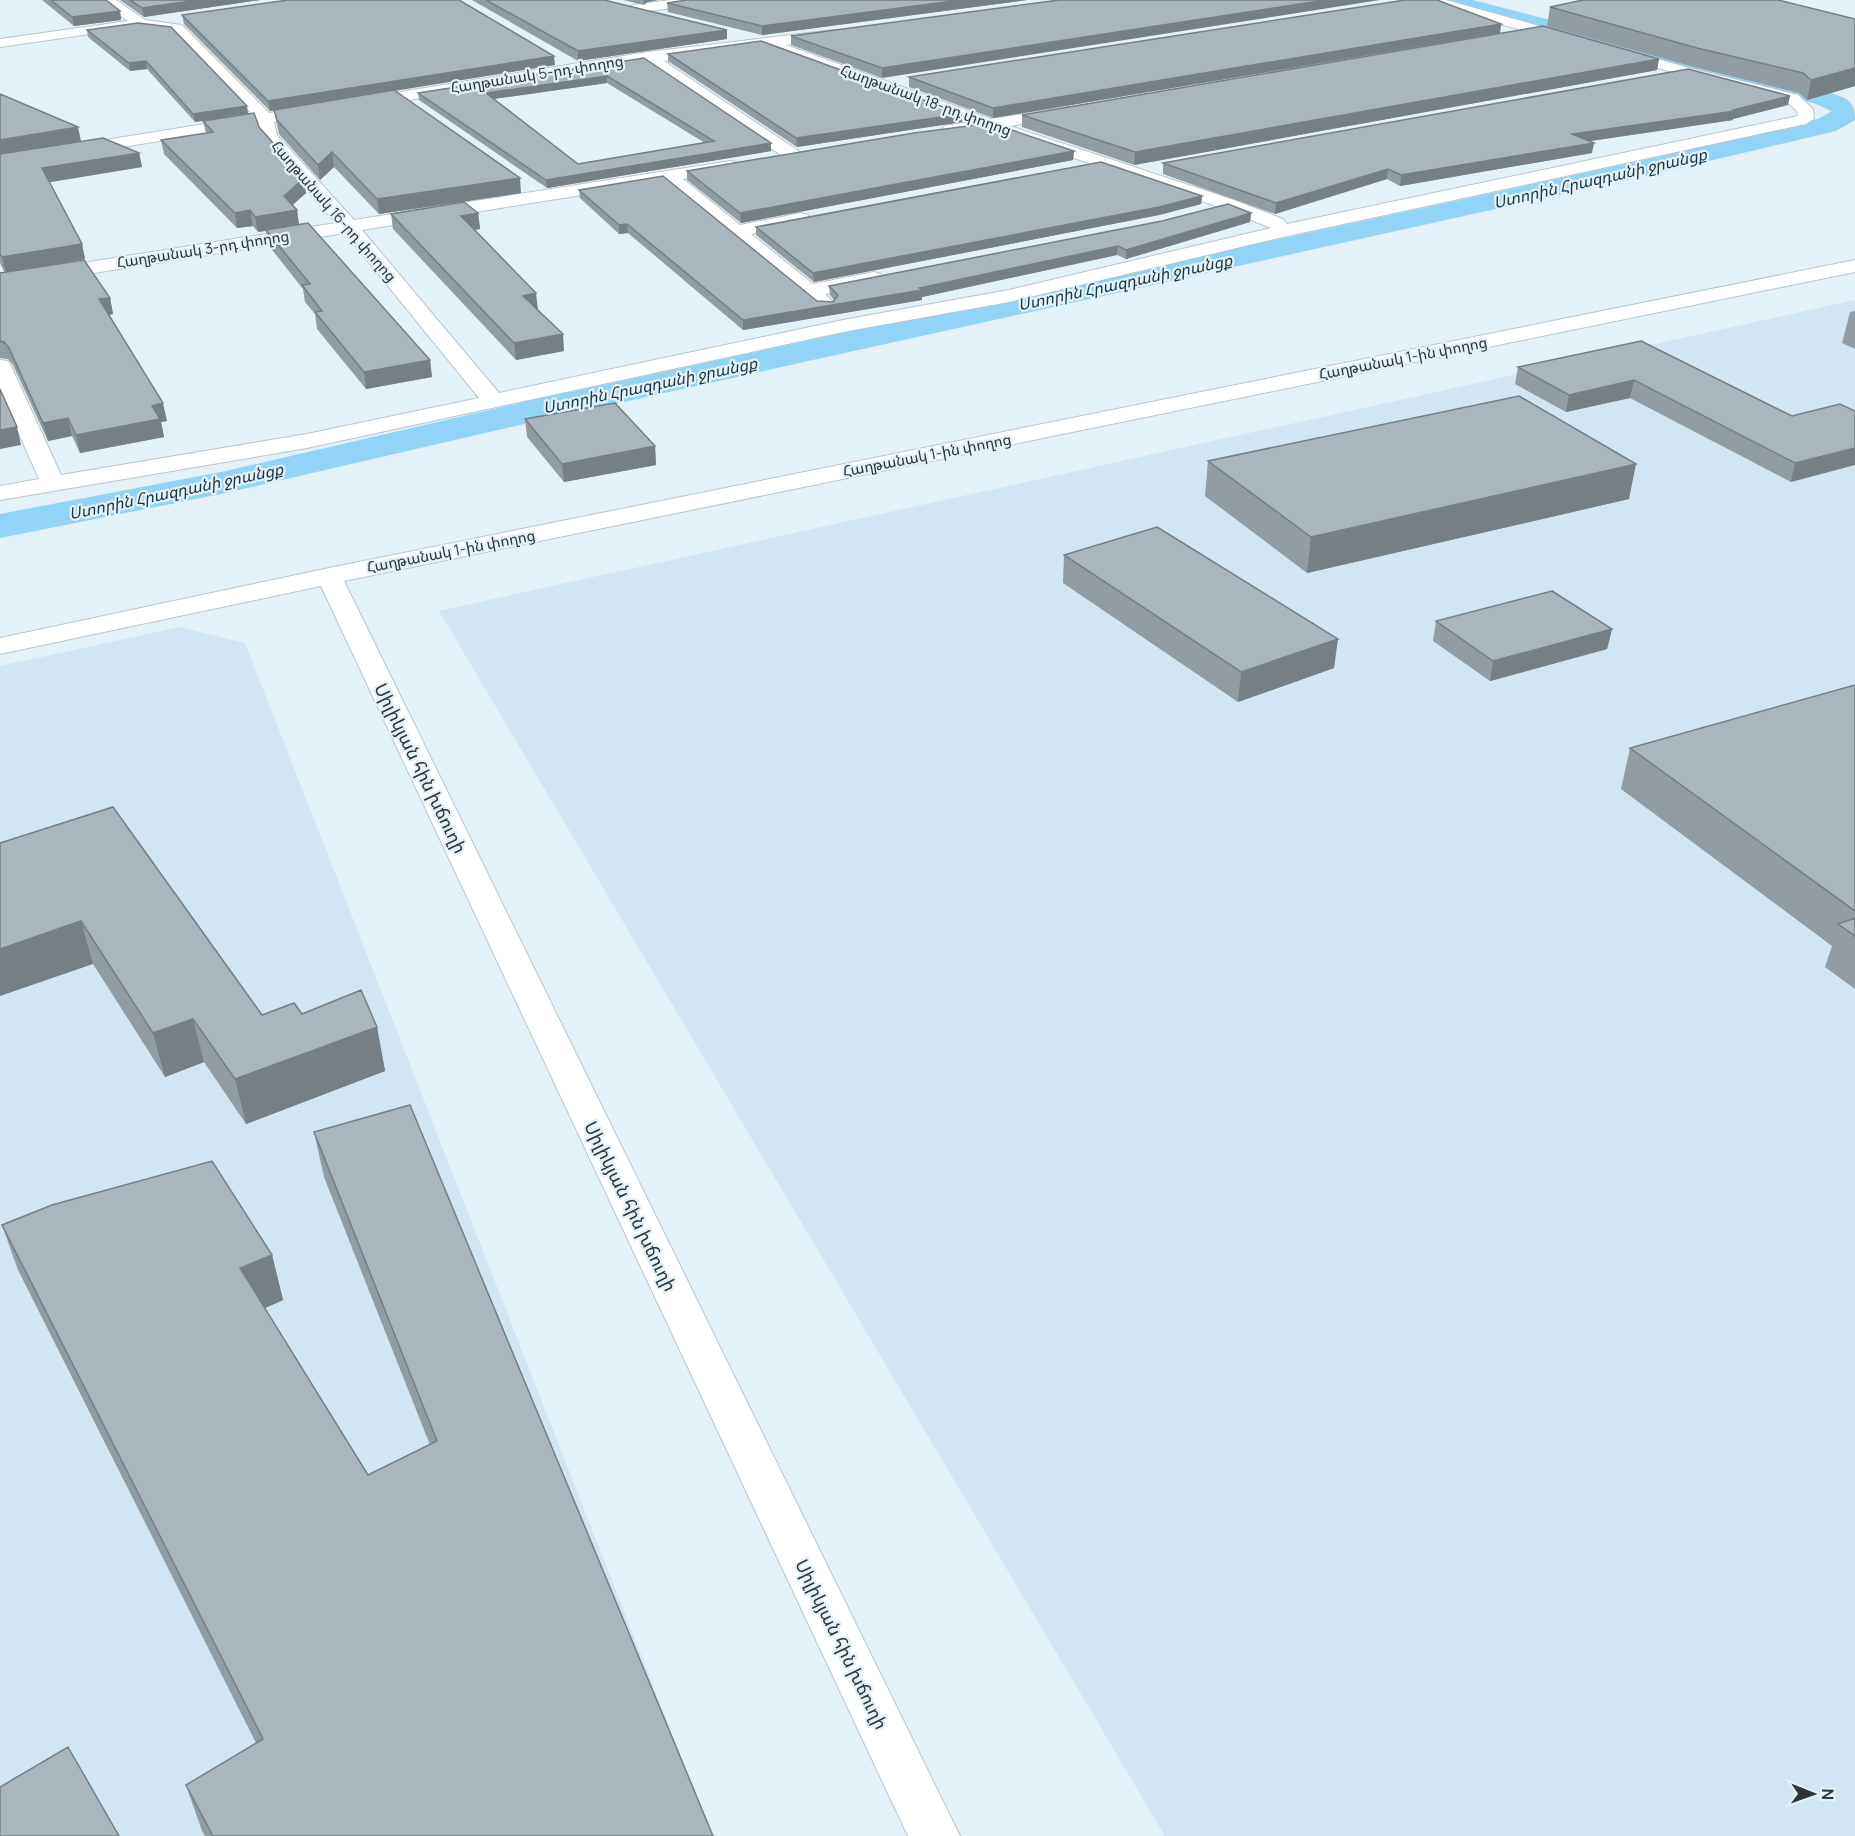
<svg xmlns="http://www.w3.org/2000/svg" width="1855" height="1836" font-family="Manrope,'Noto Sans Armenian',sans-serif">
<rect width="100%" height="100%" fill="#e3f1f8"/>
<path fill="#d1e6f2" d="M 1855,300 L 1855,1836 L 1165,1836 L 439,611 Z
M 180,627 L 245,643 L 712,1836 L 0,1836 L 0,666 Z"/>
<g fill="none" stroke-linecap="round" stroke-linejoin="round">
<path fill="#92d4f7" fill-rule="evenodd" d="M 1443,0 L 1473,0 L 1831,93 C 1848,99 1855,101 1855,120 L 1836,131 L 1654,174 L 524,424 L 221,494 L 0,538 L 0,514 L 221,472 L 524,402 L 1654,158 L 1818,119 L 1832,111 L 1813,103 L 1462,12 L 1446,5 Z"/>
<defs>
<path id="street" d="M 100,0 L 116,0 L 145,20 L 182,25 L 269,113 L 648,52 L 834,30 L 841,34 L 839,37 L 786,45 L 991,119 L 1068,107 L 1074,109 L 1076,112 L 1074,115 L 1010,126 L 1234,200 L 1283,219 L 1287,224 L 1798,116 L 1797,111 L 1786,101 L 1683,75 L 1425,3 L 1423,0 L 1446,0 L 1693,69 L 1798,95 L 1813,109 L 1814,119 L 1806,124 L 1283,237 L 1009,302 L 848,331 L 307,448 L 0,500 L 0,486 L 39,479 L 0,391 L 0,360 L 8,361 L 11,366 L 61,475 L 307,434 L 479,398 L 345,233 L 0,288 L 0,276 L 336,223 L 263,140 L 258,125 L 0,167 L 0,157 L 254,116 L 173,32 L 138,27 L 0,47 L 0,39 L 128,21 ZM 767,47 L 969,122 L 944,126 L 942,130 L 944,134 L 950,135 L 988,129 L 1222,208 L 1271,228 L 1009,290 L 848,319 L 499,393 L 362,230 L 664,182 L 819,309 L 833,309 L 836,305 L 825,294 L 881,282 L 884,278 L 881,274 L 874,272 L 813,284 L 751,234 L 808,223 L 810,219 L 808,215 L 801,213 L 740,225 L 683,179 L 736,170 L 739,166 L 736,162 L 730,161 L 354,220 L 277,135 L 274,122 L 575,73 L 647,63 L 788,160 L 800,160 L 803,156 L 800,152 L 664,61 Z
M 671,0 L 711,0 L 704,4 L 633,13 L 626,9 L 633,5 Z"/>
<path id="secondary" d="M 1855,260 L 1855,272 L 344,581 L 960,1836 L 908,1836 L 321,586 L 0,654 L 0,638 L 329,568 Z"/>
</defs>
<use href="#street" stroke="#b8c4cc" stroke-width="2"/>
<use href="#secondary" stroke="#b8c4cc" stroke-width="2"/>
<use href="#street" fill="#fff" fill-rule="evenodd"/>
<use href="#secondary" fill="#fff" fill-rule="evenodd"/>
</g>
<path fill="#919da3" fill-rule="evenodd" d="M 42,0 L 106,0 L 120,11 L 121,20 L 74,26 Z
M 120,0 L 260,0 L 144,17 Z
M 472,0 L 604,0 L 727,39 L 578,61 Z
M 623,0 L 658,0 L 647,2 L 644,5 Z
M 1027,0 L 762,35 L 668,12 L 667,3 Z
M 1059,0 L 882,78 L 791,45 L 791,36 Z
M 1550,7 L 1855,19 L 1855,86 L 1807,100 L 1799,93 L 1694,67 L 1547,26 Z
M 182,15 L 555,65 L 395,90 L 521,193 L 379,214 L 334,167 L 320,180 L 279,134 L 274,110 L 270,111 L 184,24 Z
M 1501,24 L 1500,33 L 993,118 L 909,87 L 909,77 Z
M 87,30 L 248,113 L 259,127 L 304,178 L 306,193 L 292,205 L 297,210 L 299,225 L 430,360 L 432,377 L 366,389 L 317,329 L 315,314 L 305,302 L 303,289 L 269,246 L 266,231 L 258,232 L 253,226 L 237,228 L 164,154 L 161,140 L 206,133 L 203,121 L 195,122 L 147,69 L 130,71 L 88,37 Z
M 668,54 L 962,122 L 797,147 L 668,61 Z
M 644,58 L 771,151 L 547,188 L 419,100 L 418,93 ZM 607,83 L 705,143 L 578,164 L 493,99 Z
M 1659,59 L 1657,70 L 1134,165 L 1022,127 L 1022,115 Z
M 0,94 L 81,141 L 139,153 L 142,167 L 49,182 L 82,244 L 85,259 L 49,265 L 110,298 L 113,314 L 109,315 L 167,421 L 161,422 L 164,437 L 80,453 L 72,436 L 48,441 L 13,365 L 8,359 L 0,358 L 0,273 L 5,273 L 0,263 Z
M 1788,105 L 1733,119 L 1733,120 L 1590,141 L 1592,153 L 1400,186 L 1387,179 L 1275,214 L 1163,174 L 1163,163 Z
M 1074,151 L 1073,160 L 741,223 L 687,180 L 687,171 Z
M 579,190 L 817,301 L 833,302 L 834,300 L 830,295 L 829,286 L 1251,213 L 1250,222 L 1126,259 L 1117,255 L 922,297 L 922,300 L 743,330 L 628,233 L 619,234 L 580,198 Z
M 1202,196 L 1201,204 L 1159,215 L 814,282 L 756,235 L 756,227 Z
M 478,213 L 480,229 L 474,230 L 538,310 L 564,351 L 516,360 L 393,229 L 391,214 Z
M 1855,311 L 1855,349 L 1842,343 L 1850,312 Z
M 1641,341 L 1792,416 L 1840,404 L 1791,482 L 1630,398 L 1566,412 L 1515,384 L 1518,367 Z
M 525,419 L 655,446 L 656,465 L 564,482 L 527,437 Z
M 1208,461 L 1629,499 L 1307,573 L 1205,496 Z
M 1064,555 L 1334,668 L 1238,702 L 1063,583 Z
M 1436,621 L 1612,629 L 1607,649 L 1490,681 L 1433,641 Z
M 1855,685 L 1855,989 L 1825,967 L 1832,946 L 1621,789 L 1630,748 Z
M 0,843 L 262,1015 L 302,1014 L 377,1027 L 385,1071 L 246,1124 L 204,1062 L 165,1077 L 93,964 Z
M 314,1132 L 713,1836 L 205,1836 L 202,1831 L 186,1785 L 256,1743 L 18,1270 L 2,1225 L 272,1255 L 283,1300 L 265,1308 L 368,1475 L 430,1445 L 324,1177 Z"/>
<path fill="#767f84" d="M 198,0 L 260,0 L 144,17 L 142,8 Z
M 644,0 L 658,0 L 647,2 L 644,5 Z
M 961,0 L 1027,0 L 762,35 L 762,26 Z
M 1326,0 L 1380,0 L 882,78 L 882,68 Z
M 120,11 L 121,20 L 74,26 L 72,17 Z
M 1501,24 L 1500,33 L 993,118 L 993,108 Z
M 727,30 L 727,39 L 578,61 L 578,51 Z
M 554,56 L 555,65 L 270,111 L 268,101 Z
M 1659,59 L 1657,70 L 1134,165 L 1135,152 Z
M 146,61 L 147,69 L 130,71 L 129,63 Z
M 1855,68 L 1855,86 L 1807,100 L 1811,80 Z
M 607,76 L 607,83 L 486,100 L 486,93 Z
M 1790,96 L 1788,105 L 1733,119 L 1733,120 L 1570,144 L 1572,134 L 1733,110 Z
M 247,106 L 248,113 L 195,122 L 193,114 Z
M 962,114 L 962,122 L 797,147 L 796,138 Z
M 78,127 L 81,141 L 0,155 L 0,140 Z
M 771,143 L 771,151 L 547,188 L 546,180 Z
M 1594,143 L 1592,153 L 1400,186 L 1401,175 Z
M 1074,151 L 1073,160 L 741,223 L 740,213 Z
M 332,152 L 334,167 L 320,180 L 318,165 Z
M 139,153 L 142,167 L 45,183 L 42,168 Z
M 1388,169 L 1387,179 L 1275,214 L 1276,203 Z
M 304,178 L 306,193 L 286,211 L 284,196 Z
M 520,178 L 521,193 L 379,214 L 377,199 Z
M 1202,196 L 1201,204 L 1159,215 L 814,282 L 813,273 Z
M 250,210 L 253,226 L 237,228 L 235,213 Z
M 297,210 L 299,225 L 258,232 L 255,217 Z
M 478,213 L 480,229 L 463,232 L 461,216 Z
M 1251,213 L 1250,222 L 1126,259 L 1126,250 Z
M 627,224 L 628,233 L 619,234 L 619,225 Z
M 82,244 L 85,259 L 6,273 L 2,257 Z
M 1118,246 L 1117,255 L 922,297 L 922,300 L 743,330 L 743,320 L 919,288 Z
M 536,293 L 538,310 L 523,296 Z
M 110,298 L 113,314 L 103,316 L 99,299 Z
M 563,334 L 564,351 L 516,360 L 514,343 Z
M 430,360 L 432,377 L 366,389 L 364,372 Z
M 1634,380 L 1630,398 L 1566,412 L 1569,395 Z
M 163,403 L 167,421 L 161,422 L 164,437 L 80,453 L 76,435 L 152,406 Z
M 68,418 L 72,436 L 48,441 L 43,423 Z
M 17,427 L 21,445 L 0,449 L 0,430 Z
M 655,446 L 656,465 L 564,482 L 562,464 Z
M 1855,448 L 1855,465 L 1791,482 L 1795,463 Z
M 1636,464 L 1629,499 L 1307,573 L 1311,537 Z
M 1612,629 L 1607,649 L 1490,681 L 1493,661 Z
M 1338,639 L 1334,668 L 1238,702 L 1241,672 Z
M 81,921 L 93,964 L 0,996 L 0,949 Z
M 193,1019 L 204,1062 L 165,1077 L 153,1033 Z
M 377,1027 L 385,1071 L 246,1124 L 235,1079 Z
M 272,1255 L 283,1300 L 252,1314 L 240,1268 Z"/>
<path fill="#a9b6bd" stroke="#767f84" stroke-width="1.5" fill-rule="evenodd" d="M 51,0 L 106,0 L 120,11 L 72,17 Z
M 130,0 L 198,0 L 142,8 Z
M 288,0 L 459,0 L 554,56 L 268,101 L 182,15 Z
M 486,0 L 604,0 L 727,30 L 578,51 Z
M 687,0 L 961,0 L 762,26 L 667,3 Z
M 1059,0 L 1326,0 L 882,68 L 791,36 Z
M 1405,0 L 1437,0 L 1501,24 L 993,108 L 909,77 Z
M 1583,0 L 1778,0 L 1855,19 L 1855,68 L 1811,80 L 1803,73 L 1697,48 L 1550,7 Z
M 138,23 L 171,27 L 247,106 L 193,114 L 146,61 L 129,63 L 87,30 Z
M 1543,26 L 1659,59 L 1135,152 L 1022,115 Z
M 761,41 L 962,114 L 796,138 L 668,54 Z
M 644,58 L 771,143 L 546,180 L 418,93 ZM 607,76 L 714,141 L 578,164 L 486,93 Z
M 1688,69 L 1790,96 L 1733,110 L 1735,111 L 1572,134 L 1594,143 L 1401,175 L 1388,169 L 1276,203 L 1163,163 Z
M 394,90 L 520,178 L 377,199 L 332,152 L 318,165 L 277,120 L 274,110 Z
M 0,94 L 78,127 L 0,140 Z
M 254,113 L 259,127 L 304,178 L 284,196 L 297,210 L 255,217 L 250,210 L 235,213 L 161,140 L 213,132 L 203,121 Z
M 991,123 L 1074,151 L 740,213 L 687,171 L 914,133 Z
M 103,138 L 139,153 L 42,168 L 82,244 L 2,257 L 0,254 L 0,154 Z
M 1101,162 L 1202,196 L 1159,207 L 813,273 L 756,227 Z
M 663,176 L 817,301 L 833,302 L 838,295 L 829,286 L 1162,221 L 1228,204 L 1251,213 L 1126,250 L 1118,246 L 919,288 L 922,290 L 743,320 L 627,224 L 619,225 L 579,190 Z
M 464,202 L 478,213 L 461,216 L 536,293 L 523,296 L 563,334 L 514,343 L 391,214 Z
M 308,223 L 430,360 L 364,372 L 315,312 L 322,311 L 302,285 L 310,284 L 266,230 Z
M 84,260 L 110,298 L 99,299 L 163,403 L 152,406 L 160,419 L 76,435 L 68,418 L 43,423 L 9,348 L 4,342 L 0,341 L 0,273 Z
M 1641,341 L 1792,416 L 1840,404 L 1855,411 L 1855,448 L 1795,463 L 1634,380 L 1569,395 L 1518,367 Z
M 0,389 L 17,427 L 0,430 Z
M 1519,396 L 1636,464 L 1311,537 L 1208,461 Z
M 615,403 L 655,446 L 562,464 L 525,419 Z
M 1157,527 L 1338,639 L 1241,672 L 1064,555 Z
M 1552,591 L 1612,629 L 1493,661 L 1436,621 Z
M 1855,685 L 1855,911 L 1630,748 Z
M 113,807 L 262,1015 L 294,1003 L 302,1014 L 361,990 L 377,1027 L 235,1079 L 193,1019 L 153,1033 L 81,921 L 0,949 L 0,843 Z
M 1855,918 L 1855,936 L 1838,924 Z
M 410,1105 L 713,1836 L 213,1836 L 186,1785 L 263,1739 L 2,1225 L 52,1205 L 212,1161 L 272,1255 L 240,1268 L 368,1475 L 437,1441 L 314,1132 Z
M 68,1747 L 119,1836 L 0,1836 L 0,1787 Z"/>
<g text-anchor="middle" dominant-baseline="central" stroke-width="4.5" stroke-linejoin="round" paint-order="stroke">
<g font-size="15" fill="#2f3437" stroke="#e3f1f8">
<text transform="translate(537 74) rotate(-9)">Հաղթանակ 5-րդ փողոց</text>
<text transform="translate(926 100) rotate(20)">Հաղթանակ 18-րդ փողոց</text>
<text transform="translate(334 211) rotate(49)">Հաղթանակ 16-րդ փողոց</text>
<text transform="translate(203 249) rotate(-9)">Հաղթանակ 3-րդ փողոց</text>
<text transform="translate(1403 358) rotate(-11)">Հաղթանակ 1-ին փողոց</text>
<text transform="translate(927 455) rotate(-11)">Հաղթանակ 1-ին փողոց</text>
<text transform="translate(451 551) rotate(-11)">Հաղթանակ 1-ին փողոց</text>
</g>
<g font-size="16" font-style="italic" fill="#183645" stroke="#e3f1f8">
<text transform="translate(1600 178) rotate(-13)">Ստորին Հրազդանի ջրանցք</text>
<text transform="translate(1125 282) rotate(-12)">Ստորին Հրազդանի ջրանցք</text>
<text transform="translate(650 385) rotate(-12)">Ստորին Հրազդանի ջրանցք</text>
<text transform="translate(176 491) rotate(-12)">Ստորին Հրազդանի ջրանցք</text>
</g>
<g font-size="18" fill="#2f3437" stroke="#e3f1f8">
<text transform="translate(421 768) rotate(64)">Սիլիկյան հին խճուղի</text>
<text transform="translate(631 1206) rotate(64)">Սիլիկյան հին խճուղի</text>
<text transform="translate(842 1644) rotate(64)">Սիլիկյան հին խճուղի</text>
</g>
</g>
<g transform="translate(1813 1794) rotate(91)" stroke="#e3f1f8" stroke-width="4.5" paint-order="stroke">
<path d="M0-4.5L10 22L0 15L-10 22Z" fill="#2f3437"/>
<text y="-9" font-size="16" font-weight="bold" text-anchor="middle" fill="#2f3437">N</text>
</g>
</svg>
